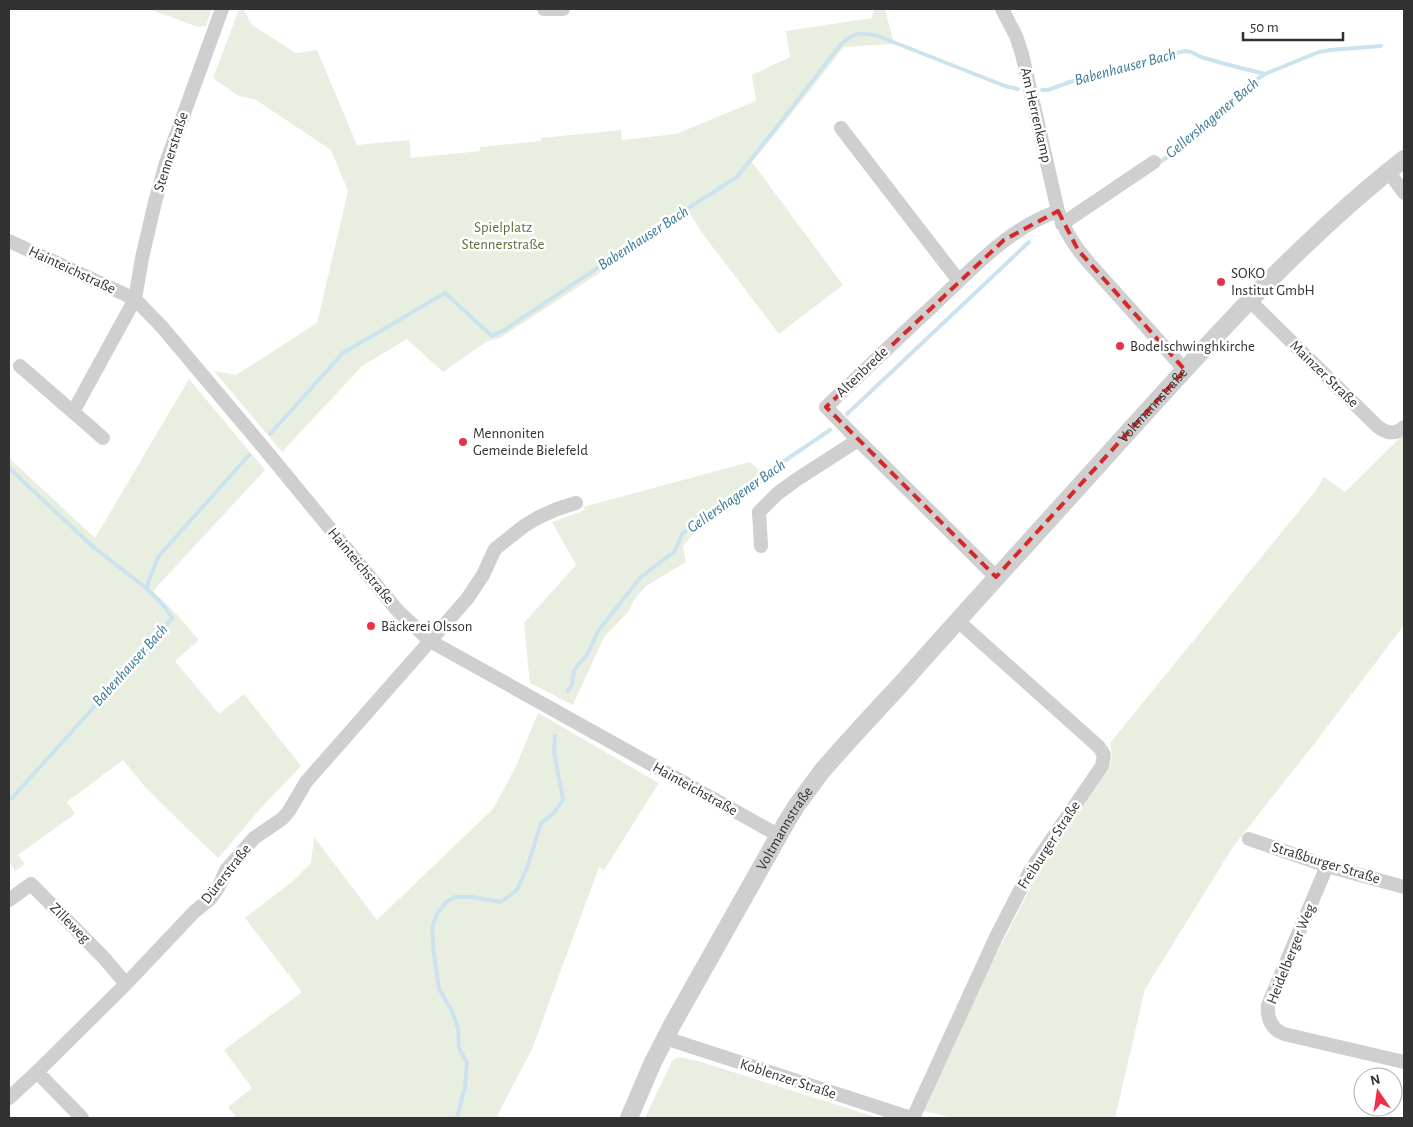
<svg xmlns="http://www.w3.org/2000/svg" width="1413" height="1127" font-family="'Alegreya Sans',sans-serif">
<rect width="100%" height="100%" fill="#fff"/>
<path fill="#e9efe0" d="M 149,9 L 212,9 L 206,26 L 198,27 Z
M 239,9 L 243,9 L 252,25 L 296,53 L 317,50 L 357,145 L 409,140 L 411,158 L 480,151 L 480,147 L 541,141 L 541,138 L 621,130 L 622,140 L 676,134 L 756,101 L 752,75 L 790,57 L 786,31 L 872,18 L 874,9 L 885,9 L 894,44 L 844,47 L 776,133 L 752,162 L 843,285 L 779,334 L 702,233 L 689,212 L 621,259 L 500,338 L 486,342 L 443,372 L 407,339 L 362,366 L 282,452 L 214,371 L 236,375 L 317,323 L 348,191 L 331,150 L 256,100 L 237,95 L 213,78 Z
M 189,379 L 265,470 L 153,591 L 178,616 L 199,640 L 175,661 L 219,714 L 244,694 L 301,766 L 262,807 L 218,858 L 164,806 L 145,787 L 123,760 L 67,802 L 75,814 L 18,855 L 25,864 L 15,871 L 9,862 L 9,458 L 95,538 Z
M 1404,434 L 1404,625 L 1321,735 L 1233,847 L 1145,989 L 1115,1118 L 952,1118 L 924,1111 L 987,972 L 1040,869 L 1109,769 L 1112,756 L 1110,743 L 1316,490 L 1324,477 L 1345,492 Z
M 750,462 L 768,478 L 729,511 L 702,523 L 683,546 L 686,562 L 646,586 L 634,600 L 629,611 L 604,637 L 573,705 L 530,683 L 524,623 L 576,565 L 552,522 L 585,510 L 583,507 Z
M 538,713 L 659,783 L 604,870 L 599,867 L 532,1049 L 497,1116 L 502,1118 L 237,1118 L 228,1107 L 252,1088 L 224,1050 L 302,992 L 245,918 L 292,882 L 311,863 L 314,837 L 377,920 L 493,809 L 516,766 Z
M 678,1057 L 698,1061 L 879,1118 L 645,1118 L 672,1061 Z"/>
<g fill="none" stroke-linecap="round" stroke-linejoin="round">
<path stroke="#cce3ef" stroke-width="4" d="M 1042,90 L 1048,90 L 1070,82 L 1157,57 L 1185,51 L 1191,52 L 1201,57 L 1229,65 L 1265,74
M 1160,162 L 1183,146 L 1208,126 L 1246,86 L 1265,74 L 1319,52 L 1330,50 L 1381,46
M 847,414 L 1029,242
M 270,434 L 343,353 L 445,293 L 492,336 L 504,330 L 668,221 L 737,177 L 783,119 L 841,44 C 855,32 860,32 878,36 L 1005,86 L 1018,89
M 9,468 L 92,546 L 146,588
M 568,691 L 572,685 L 574,670 L 587,655 L 598,631 L 641,577 L 675,551 L 682,534 L 702,517 L 830,430
M 9,799 L 13,797 L 157,637 L 172,618 L 164,606 L 146,588 L 158,557 L 249,455
M 457,1118 L 465,1087 L 467,1063 L 459,1048 L 458,1028 L 452,1011 L 439,989 L 434,954 L 432,928 L 437,914 L 446,902 L 455,897 L 472,897 L 501,902 L 517,890 L 528,865 L 541,823 L 553,814 L 563,800 L 554,751 L 555,736"/>
<path stroke="#cfcfcf" stroke-width="14" d="M 544,9 L 563,9
M 1002,9 L 1016,36 L 1022,54 L 1058,211 C 1064,231 1075,247 1089,263 L 1185,370
M 841,128 L 959,281
M 1388,171 L 1404,193
M 1062,224 L 1154,162
M 9,241 L 135,299 L 162,327 L 263,447 L 397,610 L 430,641 L 778,835
M 1250,301 L 1377,426 C 1387,434 1395,435 1404,427
M 20,366 L 103,438
M 73,412 L 135,299 L 142,258 L 155,202 L 166,163 L 222,9
M 761,546 L 759,512 L 777,494 L 796,480 L 858,440
M 996,577 L 858,440 L 826,407 C 863,372 900,336 937,302 C 974,267 1009,228 1058,211
M 1249,839 L 1327,866 L 1404,887
M 1327,866 L 1268,1005 C 1267,1018 1271,1029 1284,1034 L 1404,1062
M 9,900 L 31,884 L 104,958 L 126,984
M 665,1038 L 911,1118
M 37,1072 L 82,1118
M 9,1098 L 37,1072 L 126,984 L 194,912 L 211,898 L 219,886 L 226,870 L 254,838 L 282,819 L 289,811 L 306,782 L 467,599 L 483,575 L 495,549 L 524,526 L 539,517 L 557,509 L 576,503
M 913,1118 L 996,937 L 1030,871 L 1102,766 L 1104,755 L 1099,747 L 958,621"/>
<path stroke="#cfcfcf" stroke-width="18" id="s1" d="M 629,1118 L 653,1062 L 672,1025 L 787,821 L 797,805 L 822,771 C 848,741 875,712 902,683 C 965,612 1029,542 1093,471 C 1191,363 1288,250 1404,159"/>
</g>
<path fill="none" stroke="#d62828" stroke-width="4" stroke-dasharray="10 6" stroke-linejoin="round" d="M 1058,211 L 1078,250 L 1185,370 L 996,577 L 826,407 L 1004,240 Z"/>
<g fill="#ed3049" stroke="#fff" stroke-width="2">
<circle cx="1221" cy="282" r="5"/>
<circle cx="1120" cy="346" r="5"/>
<circle cx="463" cy="442" r="5"/>
<circle cx="371" cy="626" r="5"/>
</g>
<g text-anchor="middle" dominant-baseline="central" stroke-width="5" stroke-linejoin="round" paint-order="stroke">
<g font-size="15" fill="#323232" stroke="#fff">
<text transform="translate(1036 115) rotate(77)">Am Herrenkamp</text>
<text transform="translate(171 152) rotate(-72)">Stennerstraße</text>
<text transform="translate(72 270) rotate(25)">Hainteichstraße</text>
<text transform="translate(862 372) rotate(-44)">Altenbrede</text>
<text transform="translate(1324 374) rotate(44)">Mainzer Straße</text>
<text stroke="none"><textPath href="#s1" startOffset="891">Voltmannstraße</textPath></text>
<text transform="translate(361 566) rotate(50)">Hainteichstraße</text>
<text transform="translate(695 789) rotate(29)">Hainteichstraße</text>
<text stroke="none"><textPath href="#s1" startOffset="329">Voltmannstraße</textPath></text>
<text transform="translate(1049 845) rotate(-57)">Freiburger Straße</text>
<text transform="translate(1326 863) rotate(17)">Straßburger Straße</text>
<text transform="translate(226 874) rotate(-52)">Dürerstraße</text>
<text transform="translate(70 923) rotate(45)">Zilleweg</text>
<text transform="translate(1291 954) rotate(-68)">Heidelberger Weg</text>
<text transform="translate(788 1079) rotate(18)">Koblenzer Straße</text>
</g>
<g font-size="15" fill="#58713c" stroke="#fff">
<text x="503" y="227">Spielplatz<tspan x="503" dy="17">Stennerstraße</tspan></text>
</g>
<g font-size="15" fill="#323232" stroke="#fff" text-anchor="start">
<text x="1231" y="273">SOKO<tspan x="1231" dy="17">Institut GmbH</tspan></text>
<text x="1130" y="346">Bodelschwinghkirche</text>
<text x="473" y="433">Mennoniten<tspan x="473" dy="17">Gemeinde Bielefeld</tspan></text>
<text x="381" y="626">Bäckerei Olsson</text>
</g>
<g font-size="16" font-style="italic" fill="#3b7a99" stroke="#fff">
<text transform="translate(1125 67) rotate(-15)">Babenhauser Bach</text>
<text transform="translate(1212 118) rotate(-40)">Gellershagener Bach</text>
<text transform="translate(643 238) rotate(-33)">Babenhauser Bach</text>
<text transform="translate(736 496) rotate(-35)">Gellershagener Bach</text>
<text transform="translate(130 665) rotate(-48)">Babenhauser Bach</text>
</g>
</g>
<rect width="1413" height="1127" fill="none" stroke="#323232" stroke-width="20"/>
<g transform="translate(1378 1092) rotate(347)"><circle r="24" fill="#ffffff" stroke="#adadad"/>
<path d="M0-4L9 19L0 12L-9 19Z" fill="#ed3049"/>
<text y="-8" font-size="14" font-weight="bold" text-anchor="middle" fill="#323232">N</text>
</g>
<path d="M1243 32v8h100v-8" fill="none" stroke="#323232" stroke-width="2.5"/>
<text x="1250" y="32" font-size="15" fill="#323232" stroke="#ffffff" stroke-width="4" paint-order="stroke">50 m</text>
</svg>
